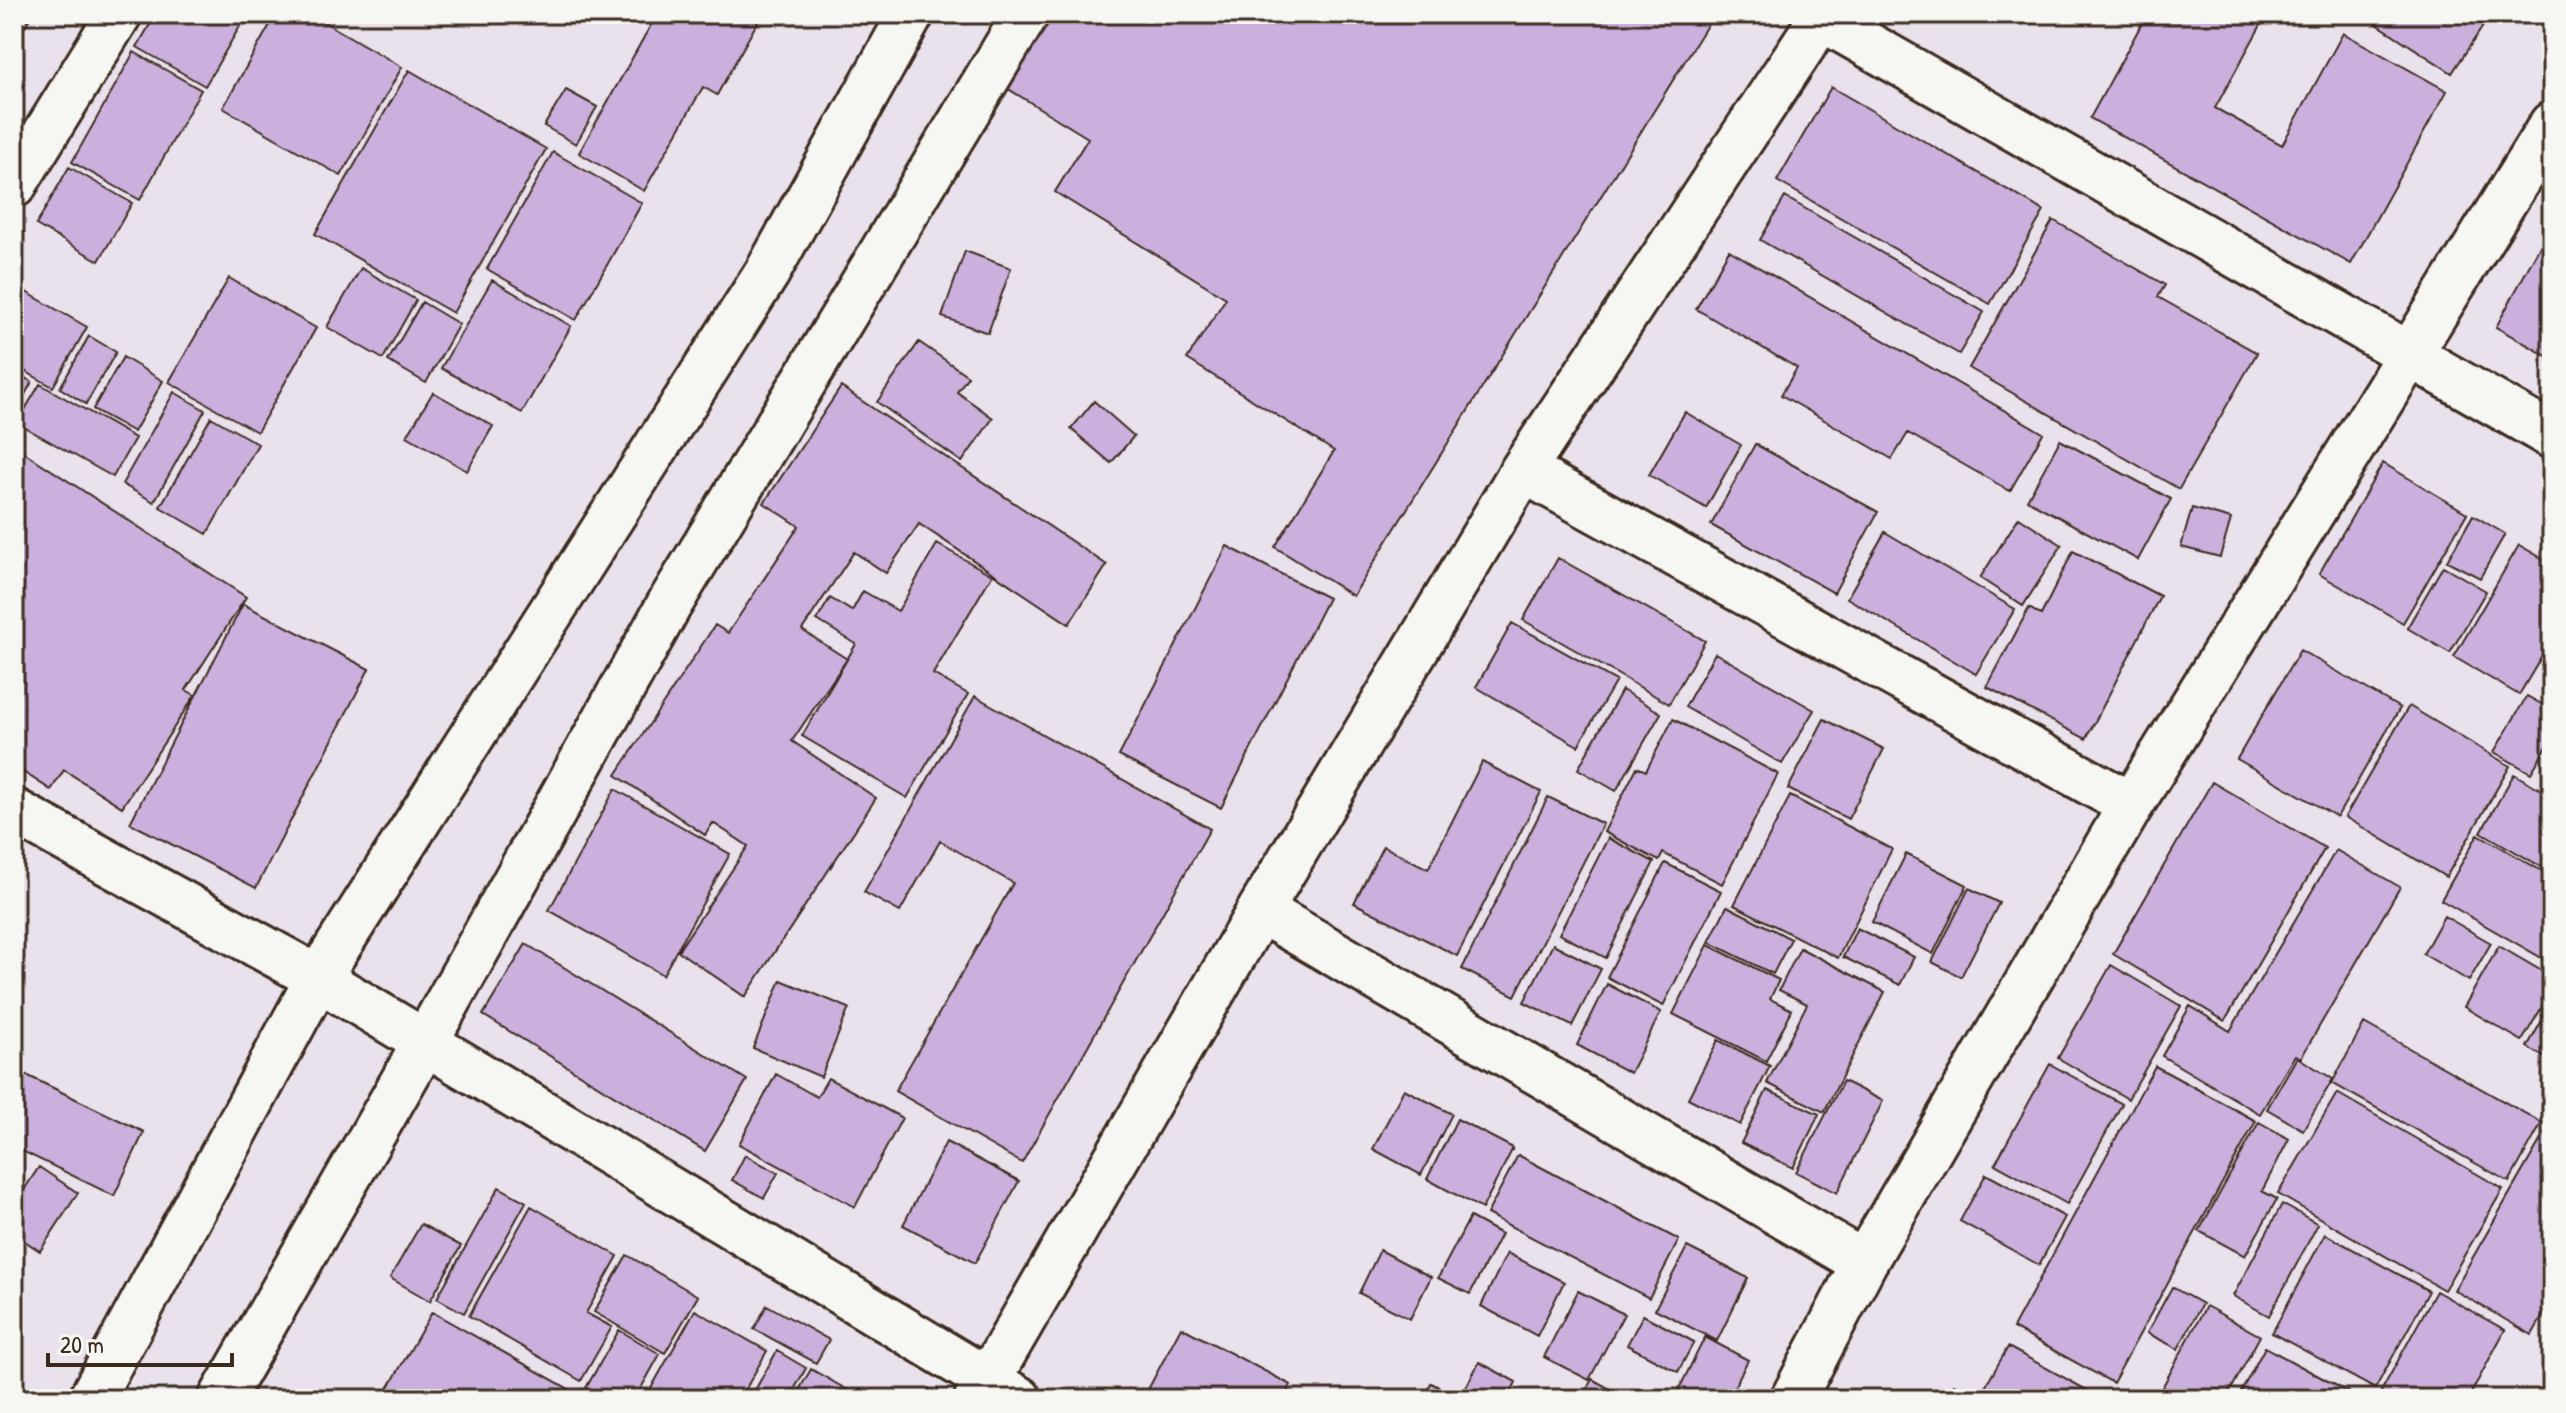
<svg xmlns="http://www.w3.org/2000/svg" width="2566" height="1413" font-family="'Patrick Hand',sans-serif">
<rect width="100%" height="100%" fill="#f6f6f2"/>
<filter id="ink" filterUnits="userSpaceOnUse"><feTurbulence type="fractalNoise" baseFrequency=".0125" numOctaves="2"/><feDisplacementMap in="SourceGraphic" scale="16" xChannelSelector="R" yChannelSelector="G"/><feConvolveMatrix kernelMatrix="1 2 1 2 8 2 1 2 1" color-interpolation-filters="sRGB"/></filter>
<g filter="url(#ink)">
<path fill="#e9e1ec" d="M 14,14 L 2552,14 L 2552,1399 L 14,1399 Z"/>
<path fill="#cbb0de" stroke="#3b2a1e" stroke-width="2" d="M 14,14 L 32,14 L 14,46 Z
M 156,14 L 231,14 L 243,21 L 205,86 L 137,47 Z
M 276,14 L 310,14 L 402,67 L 341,176 L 223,108 Z
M 657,14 L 762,14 L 717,95 L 703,87 L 644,191 L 579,153 Z
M 1039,14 L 1714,14 L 1353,596 L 1275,547 L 1334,451 L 1187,359 L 1226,298 L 1055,192 L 1088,138 L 997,82 Z
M 2147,14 L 2267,14 L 2215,108 L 2282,145 L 2343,33 L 2447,91 L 2351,264 L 2090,118 Z
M 2383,14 L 2491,14 L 2452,73 L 2377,24 Z
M 134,52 L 201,90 L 140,200 L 72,162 Z
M 409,70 L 546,149 L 453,313 L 315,234 Z
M 1831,87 L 2044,211 L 1990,304 L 1777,181 Z
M 566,90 L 597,107 L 576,144 L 544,126 Z
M 553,152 L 642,203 L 576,320 L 487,269 Z
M 69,167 L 132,203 L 99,261 L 36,225 Z
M 1785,197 L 1984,312 L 1959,354 L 1760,240 Z
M 2053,220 L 2165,285 L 2158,297 L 2257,353 L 2179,489 L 1969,368 Z
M 2552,224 L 2552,359 L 2496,327 Z
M 1729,250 L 2043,433 L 2010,491 L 1908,433 L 1892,459 L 1781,395 L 1797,368 L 1696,309 Z
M 965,251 L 1011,268 L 988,333 L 942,317 Z
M 361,268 L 416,300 L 383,359 L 327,327 Z
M 229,278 L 316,328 L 257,432 L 169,382 Z
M 492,280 L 571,326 L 522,413 L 441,368 Z
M 14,285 L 87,327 L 53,387 L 14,365 Z
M 422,302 L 459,324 L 426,383 L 388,361 Z
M 89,336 L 116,352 L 86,404 L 60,388 Z
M 919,342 L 968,376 L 957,392 L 993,418 L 962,462 L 877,402 Z
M 123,357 L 163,381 L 134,432 L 93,409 Z
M 14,372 L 32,382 L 14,414 Z
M 40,384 L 135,438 L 113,477 L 17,423 Z
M 841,387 L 1107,565 L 1069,624 L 919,524 L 886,573 L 854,552 L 802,630 L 847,659 L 792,741 L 876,798 L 745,997 L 678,951 L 748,846 L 713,823 L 705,835 L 616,775 L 715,625 L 728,633 L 799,526 L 764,503 Z
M 174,392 L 205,410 L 154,502 L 122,484 Z
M 433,392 L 493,426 L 467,471 L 407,436 Z
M 1094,401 L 1134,436 L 1111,463 L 1071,429 Z
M 1685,412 L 1741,445 L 1706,508 L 1649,475 Z
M 211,417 L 258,444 L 207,534 L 160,507 Z
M 2060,440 L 2171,499 L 2138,560 L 2027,500 Z
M 1755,444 L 1878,512 L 1834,593 L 1711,525 Z
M 16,447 L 246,597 L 186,690 L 195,695 L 122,807 L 64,770 L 51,790 L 14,766 Z
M 2383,463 L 2467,513 L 2403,623 L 2319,574 Z
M 2192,508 L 2231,519 L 2220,557 L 2181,547 Z
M 2473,515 L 2505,534 L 2480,578 L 2447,561 Z
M 2019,517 L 2062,545 L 2023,606 L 1980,578 Z
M 1885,532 L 2015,609 L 1976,674 L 1847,598 Z
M 2552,534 L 2552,555 L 2543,549 Z
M 937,544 L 992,575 L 933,674 L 968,694 L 907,798 L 802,736 L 856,644 L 817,620 L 830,598 L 852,611 L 863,591 L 898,611 Z
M 2519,545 L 2552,564 L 2552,639 L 2519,695 L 2454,657 Z
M 1227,546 L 1328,598 L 1221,808 L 1119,756 Z
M 2073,551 L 2160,596 L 2086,739 L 1987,687 L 2029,608 L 2041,615 Z
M 1558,558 L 1705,641 L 1669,704 L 1523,620 Z
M 2443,566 L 2486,591 L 2450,653 L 2407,628 Z
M 243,604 L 369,669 L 256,888 L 130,823 Z
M 1512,623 L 1616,681 L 1578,746 L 1476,687 Z
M 2300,650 L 2400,708 L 2337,817 L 2237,759 Z
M 1715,653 L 1814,710 L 1782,764 L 1685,707 Z
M 1622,690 L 1661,713 L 1616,791 L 1578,769 Z
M 975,696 L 1210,829 L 1022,1163 L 895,1091 L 1013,883 L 940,841 L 900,912 L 864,892 Z
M 2527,696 L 2552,710 L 2552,738 L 2531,773 L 2494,752 Z
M 2409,706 L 2510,766 L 2446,877 L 2345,817 Z
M 1673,719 L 1778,774 L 1722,884 L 1663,853 L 1659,861 L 1604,832 L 1637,767 L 1646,771 Z
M 1824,719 L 1884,749 L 1848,819 L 1788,789 Z
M 1482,762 L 1541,792 L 1457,956 L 1354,903 L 1383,846 L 1428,869 Z
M 2514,774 L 2552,796 L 2552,873 L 2481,832 Z
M 2212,782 L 2325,848 L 2225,1021 L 2113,954 Z
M 615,789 L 730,854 L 663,975 L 549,910 Z
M 1790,796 L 1892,849 L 1838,958 L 1734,905 Z
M 1548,797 L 1603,824 L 1515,996 L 1462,969 Z
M 2478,834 L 2552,877 L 2552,964 L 2441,900 Z
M 1608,838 L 1654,862 L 1606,958 L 1559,934 Z
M 2336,850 L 2400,887 L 2301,1058 L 2295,1055 L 2260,1114 L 2162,1056 L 2190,1006 L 2230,1031 Z
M 1906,854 L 1967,885 L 1933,954 L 1872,922 Z
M 1665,863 L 1721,891 L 1663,1006 L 1607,977 Z
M 1969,888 L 1999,903 L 1961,977 L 1932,962 Z
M 1727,906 L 1791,939 L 1773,974 L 1709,942 Z
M 2444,916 L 2491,943 L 2469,981 L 2423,954 Z
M 1857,928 L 1914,957 L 1900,985 L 1843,957 Z
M 526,944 L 747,1080 L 705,1151 L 483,1015 Z
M 1553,944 L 1601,969 L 1572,1026 L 1524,1002 Z
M 1708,945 L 1779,980 L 1770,999 L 1792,1010 L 1766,1061 L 1673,1014 Z
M 2499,946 L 2552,977 L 2552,990 L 2522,1041 L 2464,1007 Z
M 1800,948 L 1885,992 L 1824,1112 L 1767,1083 L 1807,1004 L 1779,990 Z
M 2111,965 L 2181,1006 L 2128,1099 L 2058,1058 Z
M 781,980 L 849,1008 L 821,1077 L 753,1048 Z
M 1607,984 L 1661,1012 L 1630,1073 L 1577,1045 Z
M 2552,1003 L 2552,1062 L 2527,1047 Z
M 2364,1023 L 2542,1123 L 2509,1182 L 2332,1083 Z
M 1718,1040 L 1770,1066 L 1740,1125 L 1688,1098 Z
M 2297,1057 L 2333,1079 L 2303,1130 L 2267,1109 Z
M 2050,1064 L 2122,1104 L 2067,1204 L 1995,1164 Z
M 2155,1066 L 2256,1121 L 2113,1383 L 2013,1328 Z
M 18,1071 L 144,1132 L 114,1196 L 14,1147 L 14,1080 Z
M 776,1074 L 817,1097 L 828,1078 L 902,1118 L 855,1207 L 739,1144 Z
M 1843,1081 L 1883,1101 L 1837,1193 L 1796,1172 Z
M 1404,1089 L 1452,1114 L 1421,1175 L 1373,1149 Z
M 1767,1090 L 1819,1114 L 1793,1168 L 1741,1143 Z
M 2337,1093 L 2503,1189 L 2444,1290 L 2278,1194 Z
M 1457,1119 L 1513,1148 L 1482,1209 L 1427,1179 Z
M 2259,1122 L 2289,1139 L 2262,1191 L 2277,1199 L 2245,1256 L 2199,1231 Z
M 2547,1129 L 2552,1132 L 2552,1300 L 2532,1335 L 2454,1290 Z
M 946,1142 L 1019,1181 L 975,1263 L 903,1225 Z
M 745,1155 L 778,1173 L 764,1198 L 732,1180 Z
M 1518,1155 L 1679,1240 L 1649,1298 L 1487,1214 Z
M 39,1167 L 78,1193 L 40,1251 L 14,1234 L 14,1205 Z
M 1986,1174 L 2065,1217 L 2039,1265 L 1960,1221 Z
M 499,1187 L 526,1202 L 464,1313 L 437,1298 Z
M 2282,1204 L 2318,1224 L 2269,1316 L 2233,1296 Z
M 531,1206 L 618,1256 L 586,1313 L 612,1327 L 581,1381 L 469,1316 Z
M 1470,1217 L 1501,1234 L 1470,1294 L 1438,1278 Z
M 421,1224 L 461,1246 L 430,1301 L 390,1278 Z
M 2325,1234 L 2429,1291 L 2375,1389 L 2272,1333 Z
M 1687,1247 L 1748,1278 L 1717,1341 L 1655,1309 Z
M 1380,1250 L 1431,1277 L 1410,1319 L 1359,1293 Z
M 1507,1253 L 1564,1282 L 1537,1336 L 1481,1306 Z
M 627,1255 L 698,1296 L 665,1353 L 594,1312 Z
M 2172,1287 L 2202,1304 L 2178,1349 L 2147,1333 Z
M 1578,1291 L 1624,1314 L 1589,1380 L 1544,1357 Z
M 2436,1291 L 2505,1330 L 2468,1399 L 2377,1399 Z
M 767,1305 L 829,1340 L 816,1363 L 754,1329 Z
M 2206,1306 L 2260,1336 L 2226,1399 L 2156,1399 Z
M 695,1310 L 767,1351 L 740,1399 L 645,1399 Z
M 432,1312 L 574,1392 L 570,1399 L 382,1399 Z
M 1643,1315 L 1694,1342 L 1678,1372 L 1627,1345 Z
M 1181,1327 L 1291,1385 L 1283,1399 L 1143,1399 Z
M 619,1330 L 660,1354 L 635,1399 L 605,1399 L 586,1388 Z
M 1705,1337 L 1748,1360 L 1728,1399 L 1674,1399 Z
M 2008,1347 L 2103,1399 L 1946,1399 L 1954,1384 L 1979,1398 Z
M 2265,1347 L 2361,1399 L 2237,1399 Z
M 777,1351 L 806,1368 L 789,1399 L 750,1399 Z
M 1479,1362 L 1516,1382 L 1508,1399 L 1480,1399 L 1464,1391 Z
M 811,1369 L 863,1399 L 794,1399 Z
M 1592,1379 L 1623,1396 L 1621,1399 L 1582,1399 Z
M 1431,1383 L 1463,1399 L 1423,1399 Z
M 582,1389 L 600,1399 L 576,1399 Z"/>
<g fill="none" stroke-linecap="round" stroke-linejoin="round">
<defs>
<path id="minor" d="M 1821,18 L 2552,436
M 14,185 L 119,14
M 1523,470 L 2131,805
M 14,811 L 318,978 L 1019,1399
M 1260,910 L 1864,1263
M 91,1399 L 318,978 L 767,273 L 911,14
M 221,1399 L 425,1043 L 669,605 L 1026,14
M 977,1399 L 1260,910 L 1523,470 L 1824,14
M 1793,1399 L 1864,1263 L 2131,805 L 2552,124"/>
</defs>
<use href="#minor" stroke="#3b2a1e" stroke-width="50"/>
<use href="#minor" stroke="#f6f6f2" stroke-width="44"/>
</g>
</g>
<rect width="2566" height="1413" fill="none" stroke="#f6f6f2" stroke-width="48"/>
<rect x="24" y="24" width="2518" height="1365" fill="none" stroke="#3b2a1e" stroke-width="3" filter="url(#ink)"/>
<path d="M48 1353v12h184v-12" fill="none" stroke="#3b2a1e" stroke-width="4"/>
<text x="60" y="1353" font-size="24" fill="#3b2a1e" stroke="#f6f6f2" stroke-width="6" paint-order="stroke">20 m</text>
</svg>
